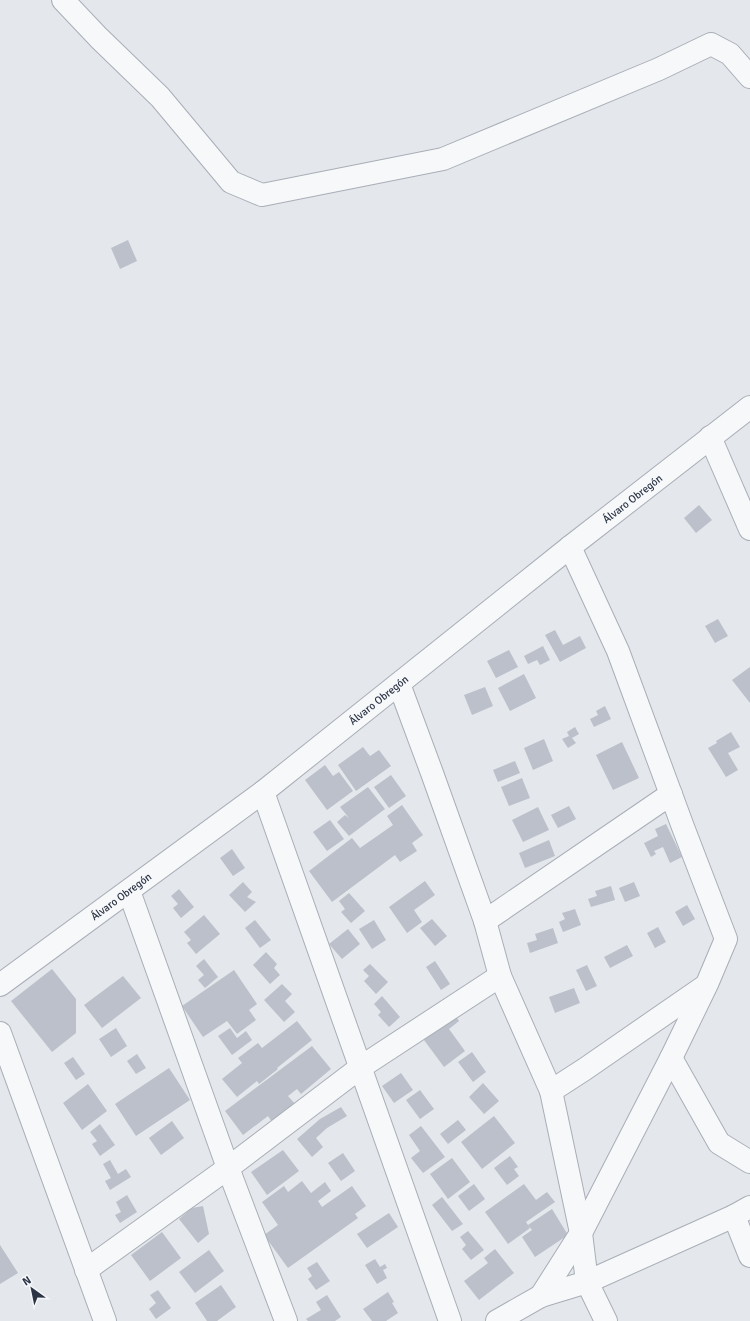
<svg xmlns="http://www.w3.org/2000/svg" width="750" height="1321" font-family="Signika,sans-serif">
<rect width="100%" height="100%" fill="#e4e7ec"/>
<path fill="#bbc0ca" d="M 128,240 L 137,261 L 120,269 L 111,248 Z
M 699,505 L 712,520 L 696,533 L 684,518 Z
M 718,619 L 728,636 L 715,643 L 705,626 Z
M 555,630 L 563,645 L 580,636 L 586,648 L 560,662 L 545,635 Z
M 543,646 L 550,660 L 540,665 L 537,660 L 528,664 L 524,656 Z
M 509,650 L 518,667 L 496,678 L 487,661 Z
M 750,667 L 750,703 L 732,680 Z
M 524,674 L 536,698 L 510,711 L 498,688 Z
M 485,687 L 493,706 L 472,715 L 464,695 Z
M 605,706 L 611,719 L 594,727 L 590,719 L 598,715 L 596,711 Z
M 575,727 L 579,734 L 572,738 L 576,743 L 568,748 L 562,739 L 569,736 L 567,732 Z
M 731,732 L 740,747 L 728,753 L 738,770 L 726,777 L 708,748 L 717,743 L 716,741 Z
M 544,739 L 553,761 L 533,770 L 524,748 Z
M 622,742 L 639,778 L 613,790 L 596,755 Z
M 363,747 L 370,756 L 379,750 L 391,766 L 356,791 L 338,765 Z
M 515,761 L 520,773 L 498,782 L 493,770 Z
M 325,765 L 333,776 L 339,772 L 353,791 L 327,810 L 305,780 Z
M 391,775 L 406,796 L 389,808 L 374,787 Z
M 522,778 L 530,798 L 509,806 L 501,787 Z
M 368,787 L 385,809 L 349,836 L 337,822 L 345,815 L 349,818 L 340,807 Z
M 402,805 L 423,835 L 412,843 L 417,851 L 400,862 L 395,855 L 332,902 L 309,871 L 352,838 L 360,848 L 393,825 L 387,816 Z
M 569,806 L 576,819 L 558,828 L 551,815 Z
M 538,807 L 549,830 L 523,842 L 512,820 Z
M 330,820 L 344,839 L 327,851 L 313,832 Z
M 666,824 L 682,857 L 670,863 L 663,847 L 654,851 L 656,854 L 651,857 L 644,843 L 658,836 L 655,829 Z
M 549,840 L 555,856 L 525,868 L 519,853 Z
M 232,849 L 245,868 L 233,876 L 220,858 Z
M 425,881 L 435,895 L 414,910 L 422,922 L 407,933 L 389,907 Z
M 243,882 L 252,892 L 247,897 L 256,902 L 245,912 L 229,895 Z
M 634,882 L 640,896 L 625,902 L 619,888 Z
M 611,886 L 615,900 L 591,907 L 588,899 L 597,896 L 595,891 Z
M 179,889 L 194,907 L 181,918 L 173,908 L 178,904 L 171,896 Z
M 349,893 L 365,911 L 351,923 L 341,912 L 345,909 L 339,901 Z
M 687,905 L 695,919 L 683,926 L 675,912 Z
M 575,909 L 581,925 L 563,932 L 559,922 L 565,919 L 562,913 Z
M 204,915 L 220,934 L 196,954 L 187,943 L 191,940 L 184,932 Z
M 432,919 L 447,936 L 435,946 L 420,928 Z
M 255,920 L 271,940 L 260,948 L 245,928 Z
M 374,920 L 386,940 L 372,949 L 359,929 Z
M 658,927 L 666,942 L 655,948 L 647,933 Z
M 553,928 L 558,943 L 530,953 L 527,943 L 537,940 L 535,934 Z
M 348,929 L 360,944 L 342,959 L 329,944 Z
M 627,945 L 633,956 L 610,968 L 604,957 Z
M 266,952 L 277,964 L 274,968 L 280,975 L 270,984 L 253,965 Z
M 204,959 L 218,977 L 205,988 L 198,980 L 204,975 L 196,966 Z
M 435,961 L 450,984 L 441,990 L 426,967 Z
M 370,964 L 388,982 L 376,994 L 364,981 L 369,976 L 363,970 Z
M 587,965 L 597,986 L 586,991 L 576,970 Z
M 52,969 L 76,999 L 76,1033 L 52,1052 L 11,1001 Z
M 234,970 L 257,1004 L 249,1010 L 256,1020 L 237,1034 L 227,1021 L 203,1037 L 182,1006 Z
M 123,976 L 141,998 L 102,1028 L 84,1005 Z
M 282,984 L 292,994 L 285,1001 L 295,1012 L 284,1022 L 264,1000 Z
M 574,988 L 580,1003 L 555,1013 L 549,997 Z
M 382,996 L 400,1017 L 389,1027 L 378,1015 L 381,1012 L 374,1004 Z
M 453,1012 L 459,1021 L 449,1029 L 465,1051 L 444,1067 L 421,1036 Z
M 297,1021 L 312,1040 L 277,1068 L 278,1069 L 259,1084 L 257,1081 L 237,1097 L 222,1079 L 242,1063 L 238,1058 L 258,1043 L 262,1048 Z
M 116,1028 L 127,1046 L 111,1057 L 99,1039 Z
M 230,1028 L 237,1038 L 246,1031 L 252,1040 L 232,1055 L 218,1036 Z
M 312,1046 L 331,1069 L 301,1094 L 297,1089 L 288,1096 L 296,1105 L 272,1122 L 268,1116 L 243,1135 L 225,1111 Z
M 472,1052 L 486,1072 L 473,1082 L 458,1062 Z
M 137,1054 L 146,1068 L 136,1074 L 127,1061 Z
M 73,1057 L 85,1074 L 76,1080 L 64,1063 Z
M 169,1068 L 190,1100 L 136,1136 L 115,1104 Z
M 401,1073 L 413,1090 L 394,1103 L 382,1086 Z
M 483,1083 L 499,1101 L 484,1114 L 469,1097 Z
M 88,1084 L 107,1111 L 82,1130 L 63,1103 Z
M 420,1090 L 434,1109 L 420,1119 L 406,1100 Z
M 341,1107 L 347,1116 L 327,1128 L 316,1138 L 323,1147 L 312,1157 L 297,1139 L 320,1119 Z
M 494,1116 L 515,1143 L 482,1169 L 461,1142 Z
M 458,1120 L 466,1130 L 448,1144 L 440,1134 Z
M 172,1121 L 184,1138 L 161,1155 L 149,1138 Z
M 100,1124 L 115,1145 L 100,1156 L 92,1144 L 97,1141 L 90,1132 Z
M 421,1126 L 445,1157 L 423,1173 L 411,1158 L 420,1151 L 409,1135 Z
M 283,1150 L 299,1171 L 267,1195 L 251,1172 Z
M 343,1153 L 355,1171 L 341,1181 L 328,1163 Z
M 510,1156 L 518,1167 L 514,1169 L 519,1176 L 507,1185 L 494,1168 Z
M 452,1158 L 470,1182 L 448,1199 L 430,1174 Z
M 110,1160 L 118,1174 L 126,1169 L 131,1177 L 110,1190 L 105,1181 L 111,1178 L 103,1164 Z
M 302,1181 L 311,1193 L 325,1182 L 331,1191 L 318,1201 L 322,1207 L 352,1186 L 366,1206 L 355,1214 L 358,1218 L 288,1268 L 264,1235 L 278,1225 L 262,1202 L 284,1186 L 288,1192 Z
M 474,1184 L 485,1199 L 469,1211 L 458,1196 Z
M 524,1184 L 536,1200 L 547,1192 L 555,1202 L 526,1222 L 530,1228 L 508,1244 L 485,1212 Z
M 127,1195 L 137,1212 L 120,1223 L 115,1215 L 121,1212 L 116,1202 Z
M 442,1197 L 463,1224 L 452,1231 L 432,1205 Z
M 203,1206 L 209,1234 L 198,1243 L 179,1219 L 192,1208 Z
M 552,1209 L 568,1235 L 535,1257 L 522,1237 L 532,1230 L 528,1225 Z
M 389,1213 L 398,1227 L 367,1248 L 357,1234 Z
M 468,1231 L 484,1250 L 471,1260 L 462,1249 L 466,1245 L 460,1237 Z
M 162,1232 L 181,1258 L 150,1281 L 131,1255 Z
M 0,1245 L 18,1273 L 0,1284 Z
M 495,1249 L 514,1273 L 479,1300 L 464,1281 L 488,1263 L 484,1258 Z
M 209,1250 L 224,1271 L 195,1293 L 179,1272 Z
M 375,1259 L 380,1267 L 385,1264 L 387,1268 L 383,1270 L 387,1278 L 377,1284 L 365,1265 Z
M 317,1262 L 330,1281 L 316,1290 L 308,1279 L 312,1276 L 307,1268 Z
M 221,1285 L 236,1307 L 217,1321 L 207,1321 L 195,1303 Z
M 158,1290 L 171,1308 L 156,1319 L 149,1309 L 156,1303 L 150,1295 Z
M 388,1292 L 394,1302 L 392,1303 L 398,1313 L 386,1321 L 372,1321 L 363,1309 Z
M 327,1295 L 341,1317 L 335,1321 L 308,1321 L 306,1319 L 321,1310 L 316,1302 Z"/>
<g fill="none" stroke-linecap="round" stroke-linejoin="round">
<defs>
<g id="minor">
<path d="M 63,0 L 99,38 L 160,97 L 231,182 L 262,195 L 443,159 L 659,69 L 711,44 L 730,54 L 750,77"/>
<path d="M 710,437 L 750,529"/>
<path d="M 399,684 L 432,773 L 485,921 L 500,976 L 551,1091 L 581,1233 L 587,1282 L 606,1321"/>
<path d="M 263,792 L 450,1321"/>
<path d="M 129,891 L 228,1168 L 361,1067 L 500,976"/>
<path d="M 485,921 L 671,794"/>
<path id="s1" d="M 0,985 L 263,792 L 570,547 L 750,407"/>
<path d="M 0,1033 L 105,1321"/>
<path d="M 671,1058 L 719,1143 L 750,1162"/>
<path d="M 551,1091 L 585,1069 L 705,986"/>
<path d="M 734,1216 L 750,1256"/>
<path d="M 86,1270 L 228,1168 L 286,1321"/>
<path d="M 541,1296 L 581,1233 L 671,1058 L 707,984 L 726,939 L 683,827 L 618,651 L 570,547"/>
<path d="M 497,1321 L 541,1296 L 587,1282 L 734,1216 L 750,1207"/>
</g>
</defs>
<use href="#minor" stroke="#a9aeb7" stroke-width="24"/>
<use href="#minor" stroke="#f7f8fa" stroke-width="22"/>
</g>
<g text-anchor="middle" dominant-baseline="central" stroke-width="3" stroke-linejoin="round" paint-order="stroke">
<g font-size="11" fill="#2b3445" stroke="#f4f6f9">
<text stroke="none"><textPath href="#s1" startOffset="798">Álvaro Obregón</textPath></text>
<text stroke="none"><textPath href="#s1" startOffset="474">Álvaro Obregón</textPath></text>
<text stroke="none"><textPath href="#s1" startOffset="150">Álvaro Obregón</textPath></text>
</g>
</g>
<g transform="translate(32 1289) rotate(327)" stroke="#f4f6f9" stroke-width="3" paint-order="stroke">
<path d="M0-3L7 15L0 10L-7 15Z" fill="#2b3445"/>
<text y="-6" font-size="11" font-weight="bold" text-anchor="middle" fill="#2b3445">N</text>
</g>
</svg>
